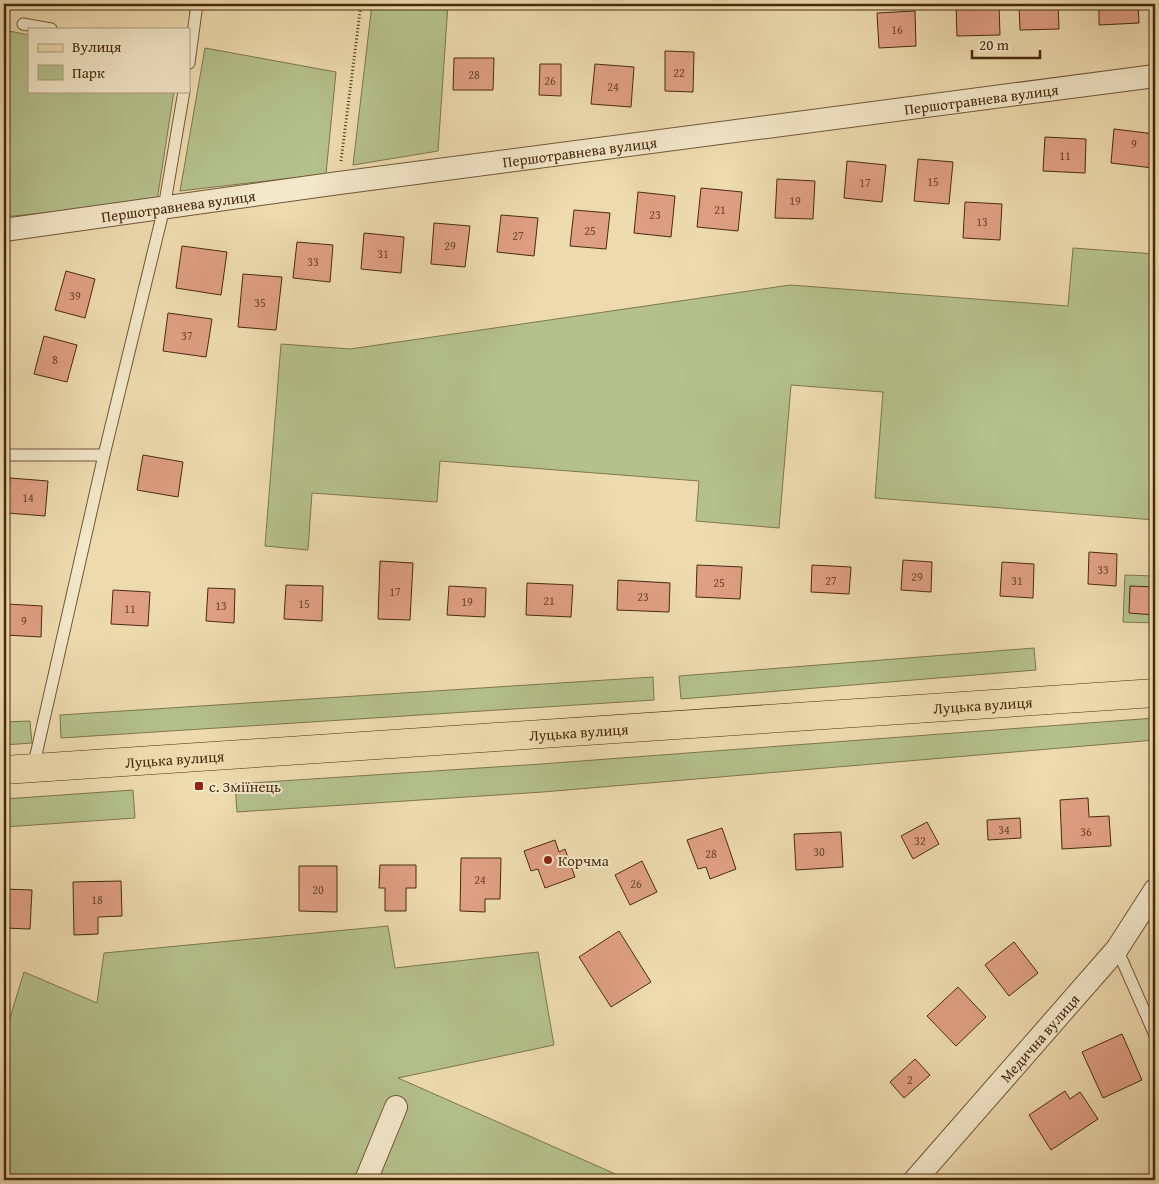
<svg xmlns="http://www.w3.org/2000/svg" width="1159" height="1184" font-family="'Gentium Book Plus',serif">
<rect width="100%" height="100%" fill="#eddbae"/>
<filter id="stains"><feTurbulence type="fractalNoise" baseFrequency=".004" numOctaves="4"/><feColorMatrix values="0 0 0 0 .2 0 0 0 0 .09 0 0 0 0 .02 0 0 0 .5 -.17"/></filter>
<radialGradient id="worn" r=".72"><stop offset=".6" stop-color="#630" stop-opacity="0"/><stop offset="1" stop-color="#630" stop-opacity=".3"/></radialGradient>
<path fill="#b4c18d" stroke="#7e764e" d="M 372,4 L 448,4 L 438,151 L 353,165 Z
M 9,31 L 29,35 L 29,91 L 174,91 L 157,201 L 4,217 L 4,55 Z
M 205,48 L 336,72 L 326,174 L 180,191 Z
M 1073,248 L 1155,254 L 1155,520 L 875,498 L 883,392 L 791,385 L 779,528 L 696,521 L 699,481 L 440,461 L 437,502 L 312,493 L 308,550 L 265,546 L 281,344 L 350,349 L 790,285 L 1068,306 Z
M 1125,575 L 1155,576 L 1155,623 L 1123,622 Z
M 1034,648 L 1036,670 L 681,699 L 679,676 Z
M 653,677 L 654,700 L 61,738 L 60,715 Z
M 1155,718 L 1155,740 L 543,792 L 237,812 L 235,784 L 541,764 Z
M 30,721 L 32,743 L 4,745 L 4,722 Z
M 133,790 L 135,818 L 4,827 L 4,799 Z
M 388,926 L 395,968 L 538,952 L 554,1045 L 398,1078 L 629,1180 L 4,1180 L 4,1030 L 6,1031 L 24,972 L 97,1003 L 104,953 Z"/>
<path fill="#df9f84" stroke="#482a0e" d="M 956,4 L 999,4 L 1000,35 L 957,36 Z
M 1019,4 L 1058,4 L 1059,29 L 1020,30 Z
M 1099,4 L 1138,4 L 1139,23 L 1099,25 Z
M 915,11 L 916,46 L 879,48 L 877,13 Z
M 665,51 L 694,52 L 693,92 L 665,91 Z
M 454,58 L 494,58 L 493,90 L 453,90 Z
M 540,64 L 561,64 L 561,96 L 539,95 Z
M 595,64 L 634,67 L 631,107 L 591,104 Z
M 1114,129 L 1155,134 L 1155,152 L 1153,168 L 1111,163 Z
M 1045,137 L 1086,139 L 1085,173 L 1043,171 Z
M 918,159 L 953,162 L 949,204 L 914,201 Z
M 847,161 L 886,165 L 882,202 L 844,198 Z
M 777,179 L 815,181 L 813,219 L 775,218 Z
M 701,188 L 742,192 L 738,231 L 697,227 Z
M 638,192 L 675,196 L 671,237 L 634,233 Z
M 965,202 L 1002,204 L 1000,240 L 963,238 Z
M 574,210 L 610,213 L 606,249 L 570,246 Z
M 501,215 L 538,218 L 534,256 L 497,252 Z
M 434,223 L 470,226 L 465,267 L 431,264 Z
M 364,233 L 404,237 L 401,273 L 361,269 Z
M 297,242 L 333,245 L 330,282 L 293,278 Z
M 182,246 L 227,252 L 221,295 L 176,288 Z
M 66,271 L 95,279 L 85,318 L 55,310 Z
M 243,274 L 282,277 L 276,330 L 238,327 Z
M 168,313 L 212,319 L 206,357 L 163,351 Z
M 44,336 L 77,345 L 67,382 L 34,374 Z
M 143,455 L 183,462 L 178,497 L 137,490 Z
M 10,478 L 48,481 L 45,516 L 7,513 Z
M 1089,552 L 1117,554 L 1116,586 L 1088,584 Z
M 903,560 L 932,562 L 931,592 L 901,590 Z
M 380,561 L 413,563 L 410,620 L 378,619 Z
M 1002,562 L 1034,564 L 1033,598 L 1000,596 Z
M 697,565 L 742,567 L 740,599 L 696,597 Z
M 812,565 L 851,567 L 849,594 L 811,592 Z
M 618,580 L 670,583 L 669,612 L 617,610 Z
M 527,583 L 573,585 L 571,617 L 526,615 Z
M 286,585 L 323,586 L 322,621 L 284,619 Z
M 449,586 L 486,588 L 485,617 L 447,615 Z
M 1130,586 L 1155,587 L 1155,615 L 1129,613 Z
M 208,588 L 235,589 L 234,623 L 206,621 Z
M 113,590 L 150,592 L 148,626 L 111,624 Z
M 7,604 L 42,606 L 41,637 L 5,635 Z
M 1088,798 L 1089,817 L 1109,816 L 1111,846 L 1062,849 L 1060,800 Z
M 1020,818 L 1021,838 L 988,840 L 987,820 Z
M 927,822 L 939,844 L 913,859 L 901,836 Z
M 722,828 L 736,869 L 710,879 L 706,867 L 698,869 L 687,840 Z
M 841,832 L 843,867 L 796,870 L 794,834 Z
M 555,840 L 559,852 L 565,849 L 575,877 L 545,888 L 538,869 L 531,871 L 524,851 Z
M 461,858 L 501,858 L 500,899 L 485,899 L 485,912 L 460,911 Z
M 642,861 L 657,892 L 630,905 L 615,875 Z
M 380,865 L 416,865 L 416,888 L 406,888 L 406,911 L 385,911 L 385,888 L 379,888 Z
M 299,866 L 337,866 L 337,912 L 299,911 Z
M 121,881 L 122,916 L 98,917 L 98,934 L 74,935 L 73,882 Z
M 4,889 L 32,890 L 30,929 L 4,928 Z
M 619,931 L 651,982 L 611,1007 L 579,957 Z
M 1014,942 L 1038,973 L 1009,996 L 985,965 Z
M 958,987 L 986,1017 L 956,1046 L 927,1016 Z
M 1122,1034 L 1142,1080 L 1103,1098 L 1082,1052 Z
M 915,1059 L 930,1075 L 904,1098 L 890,1082 Z
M 1065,1091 L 1070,1099 L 1080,1092 L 1098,1119 L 1051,1150 L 1029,1115 Z"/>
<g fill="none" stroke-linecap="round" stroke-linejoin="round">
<defs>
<path id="lane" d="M 23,24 L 51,29
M 189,63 L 197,4
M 4,455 L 104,455
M 33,768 L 104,455 L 164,208 L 184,91
M 1117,949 L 1155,1035"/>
<g id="street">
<path id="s1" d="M 4,230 L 339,183 L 1155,76"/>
<path d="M 366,1180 L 396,1107"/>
<path id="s2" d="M 915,1180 L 1117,949 L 1155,890"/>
</g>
<g id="primary">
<path id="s3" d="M 4,770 L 1155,693"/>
</g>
</defs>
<use href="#lane" stroke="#715636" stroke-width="13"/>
<use href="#street" stroke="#715636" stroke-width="24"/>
<use href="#primary" stroke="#482a0e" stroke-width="29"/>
<path stroke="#482a0e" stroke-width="3" stroke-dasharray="1 2.5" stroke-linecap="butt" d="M 341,161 L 361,4"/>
<use href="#lane" stroke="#f3e8ca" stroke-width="11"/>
<use href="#street" stroke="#f3e8ca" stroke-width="22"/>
<use href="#primary" stroke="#eddbae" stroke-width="28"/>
</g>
<g fill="#8f2418" stroke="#f3e8ca" stroke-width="2">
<rect x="194" y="781" width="10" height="10" rx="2.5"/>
<circle cx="548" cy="860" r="5"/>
</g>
<g text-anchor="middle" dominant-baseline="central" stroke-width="4" stroke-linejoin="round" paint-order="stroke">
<g font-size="12" fill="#6e472c">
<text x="897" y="29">16</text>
<text x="679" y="72">22</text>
<text x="474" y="74">28</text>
<text x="550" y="80">26</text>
<text x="613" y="86">24</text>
<text x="1134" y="143">9</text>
<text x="1065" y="155">11</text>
<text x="933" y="181">15</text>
<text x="865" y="182">17</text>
<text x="795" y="200">19</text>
<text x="720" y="209">21</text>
<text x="655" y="214">23</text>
<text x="982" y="221">13</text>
<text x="590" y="230">25</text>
<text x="518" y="235">27</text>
<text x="450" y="245">29</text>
<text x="383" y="253">31</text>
<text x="313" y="261">33</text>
<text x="75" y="295">39</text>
<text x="260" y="302">35</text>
<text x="187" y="335">37</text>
<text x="55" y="359">8</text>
<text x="28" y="497">14</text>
<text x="1103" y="569">33</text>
<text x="917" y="576">29</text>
<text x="831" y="580">27</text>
<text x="1017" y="580">31</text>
<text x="719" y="582">25</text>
<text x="395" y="591">17</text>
<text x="643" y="596">23</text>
<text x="549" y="600">21</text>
<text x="467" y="601">19</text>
<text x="304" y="603">15</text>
<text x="221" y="605">13</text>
<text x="130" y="608">11</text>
<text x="24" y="620">9</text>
<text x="1004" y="829">34</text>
<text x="1086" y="831">36</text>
<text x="920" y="840">32</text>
<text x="819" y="851">30</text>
<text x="711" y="853">28</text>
<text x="480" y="879">24</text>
<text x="636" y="883">26</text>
<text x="318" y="889">20</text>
<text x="97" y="899">18</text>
<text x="910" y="1079">2</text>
</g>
<g font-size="15" fill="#482a0e" stroke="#f3e8ca">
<text stroke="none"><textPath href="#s1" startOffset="986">Першотравнева вулиця</textPath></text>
<text stroke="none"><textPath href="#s1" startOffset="581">Першотравнева вулиця</textPath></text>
<text stroke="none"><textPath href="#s1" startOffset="176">Першотравнева вулиця</textPath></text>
<text stroke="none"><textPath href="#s3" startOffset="981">Луцька вулиця</textPath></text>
<text stroke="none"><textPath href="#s3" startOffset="576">Луцька вулиця</textPath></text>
<text stroke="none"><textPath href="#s3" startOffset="171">Луцька вулиця</textPath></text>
<text stroke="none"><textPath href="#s2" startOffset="189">Медична вулиця</textPath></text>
</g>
<g font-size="15" fill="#482a0e" stroke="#f3e8ca" text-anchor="start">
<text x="209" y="786">с. Зміїнець</text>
<text x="558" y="860">Корчма</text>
</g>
</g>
<rect width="1159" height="1184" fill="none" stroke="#eddbae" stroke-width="20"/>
<rect x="5" y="5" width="1149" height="1174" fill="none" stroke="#482a0e" stroke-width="2.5"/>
<rect x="10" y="10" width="1139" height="1164" fill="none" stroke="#482a0e"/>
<rect x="28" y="28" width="162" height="65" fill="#f3e8ca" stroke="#af9c7f"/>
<rect x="38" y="44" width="25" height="8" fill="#eddbae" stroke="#af9c7f"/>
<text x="72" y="52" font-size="15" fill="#482a0e">Вулиця</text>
<rect x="38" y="65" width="25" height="15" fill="#b4c18d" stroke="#af9c7f"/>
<text x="72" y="78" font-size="15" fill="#482a0e">Парк</text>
<path d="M972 50v8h68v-8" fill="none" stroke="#482a0e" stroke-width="2.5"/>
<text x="979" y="50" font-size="15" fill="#482a0e" stroke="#f3e8ca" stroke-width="4" paint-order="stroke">20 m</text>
<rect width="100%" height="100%" filter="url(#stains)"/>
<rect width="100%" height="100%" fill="url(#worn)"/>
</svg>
